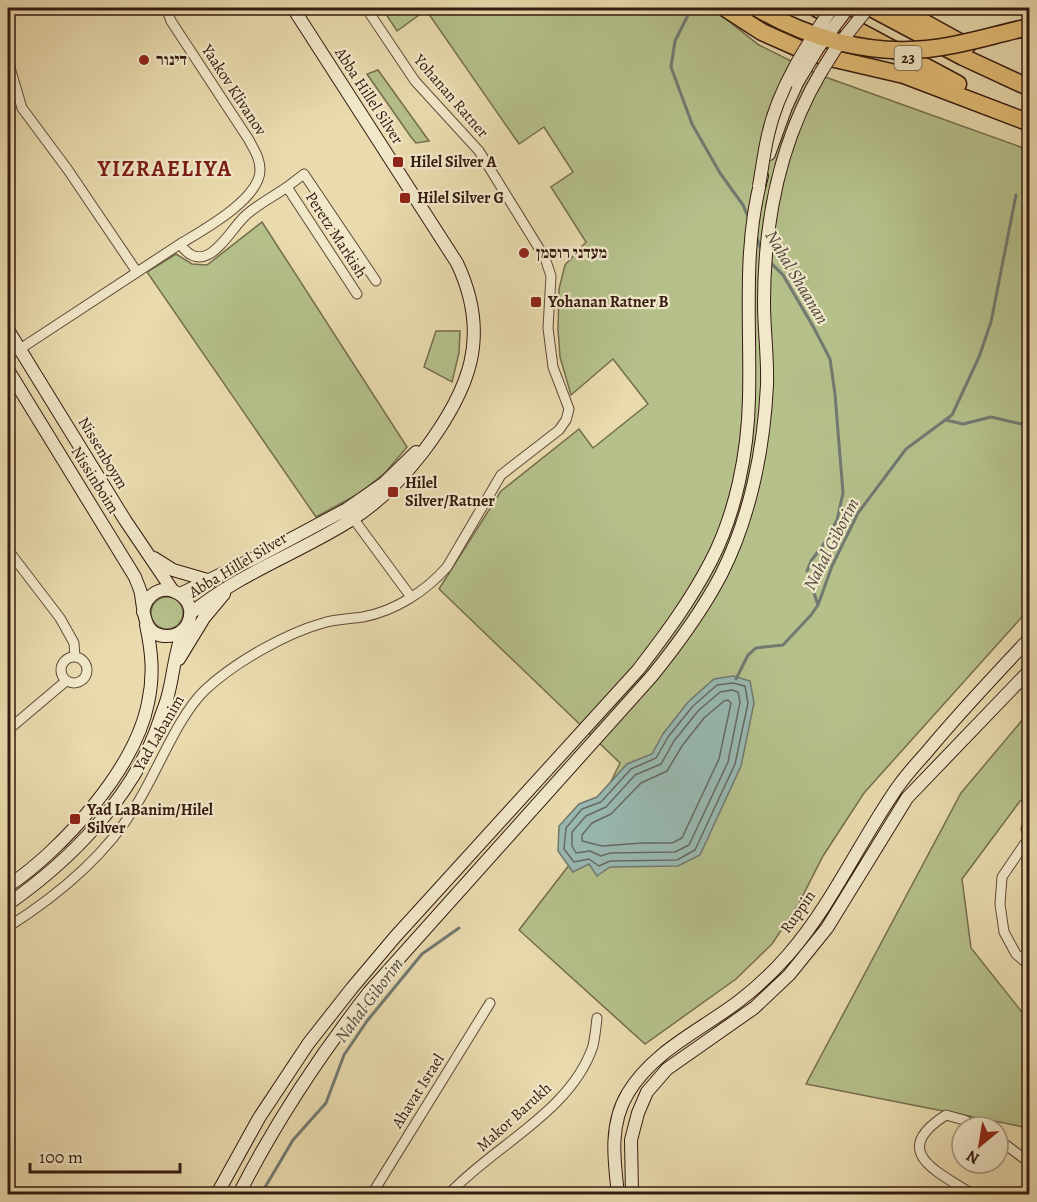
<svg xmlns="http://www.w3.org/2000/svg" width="1037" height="1202" font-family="Alegreya,'Frank Ruhl Libre',serif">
<rect width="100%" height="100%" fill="#e9dbae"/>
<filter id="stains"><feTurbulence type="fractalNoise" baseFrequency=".00333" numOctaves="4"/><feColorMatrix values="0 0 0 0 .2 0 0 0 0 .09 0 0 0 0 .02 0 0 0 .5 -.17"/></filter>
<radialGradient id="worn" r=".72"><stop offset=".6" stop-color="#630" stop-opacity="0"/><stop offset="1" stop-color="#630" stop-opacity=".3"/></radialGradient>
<path fill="#b5c08b" stroke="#746d4e" stroke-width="1.5" d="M 382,8 L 712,8 L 759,45 L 817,74 L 1029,150 L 1029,609 L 864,793 L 823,856 L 798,905 L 772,944 L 736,979 L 645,1044 L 519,930 L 573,860 L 620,763 L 439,589 L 501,491 L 579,429 L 593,448 L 648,404 L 613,359 L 571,395 L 560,357 L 558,329 L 559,289 L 565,265 L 586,242 L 551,187 L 573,172 L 544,127 L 519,144 L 426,10 L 397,31 Z
M 378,70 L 429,141 L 416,143 L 411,137 L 367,74 Z
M 262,222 L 407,447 L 385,473 L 358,494 L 316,517 L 147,272 L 176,254 L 192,264 L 207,265 Z
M 436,331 L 460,331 L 459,353 L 452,382 L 424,367 Z
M151 613a16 16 0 1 1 32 0a16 16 0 1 1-32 0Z
M 1029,712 L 1029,797 L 1020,801 L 962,879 L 971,948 L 1029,1021 L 1029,1128 L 806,1084 L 961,793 Z"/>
<path fill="#99b9b2" stroke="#717971" stroke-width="1.5" d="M 733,676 L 750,681 L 754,703 L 741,766 L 700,855 L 678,866 L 610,867 L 597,876 L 589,864 L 573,872 L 558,851 L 559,826 L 579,804 L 597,797 L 627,764 L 652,754 L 663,734 L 688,702 L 714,679 Z"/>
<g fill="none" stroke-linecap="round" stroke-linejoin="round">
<path stroke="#666a61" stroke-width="1.5" d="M 733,683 L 745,686 L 748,703 L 735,764 L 695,850 L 677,860 L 610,861 L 599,866 L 589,859 L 574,862 L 564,849 L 566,828 L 582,809 L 601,802 L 631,769 L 656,758 L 668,737 L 693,706 L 717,685 Z
M 732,690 L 738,692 L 740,702 L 728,762 L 689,845 L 675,852 L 610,853 L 601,856 L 590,851 L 576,853 L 572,846 L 572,832 L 586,816 L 606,807 L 635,775 L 661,764 L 674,741 L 698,711 L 720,692 Z
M 728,700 L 731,703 L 719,759 L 682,838 L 672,843 L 642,843 L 602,846 L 582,841 L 582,835 L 592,823 L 611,814 L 641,783 L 667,771 L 682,746 L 704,718 L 724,701 Z"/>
<path stroke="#717971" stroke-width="3" d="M 689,8 L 690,11 L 675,41 L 671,67 L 692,124 L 720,173 L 743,205 L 749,219
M 756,236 L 762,252
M 770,262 L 783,275 L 814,328 L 830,359 L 835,394 L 843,493 L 837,520 L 826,541 L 811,561 L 807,571
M 946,420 L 963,424 L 991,417 L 1030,426
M 810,581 L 818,605
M 736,679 L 748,655 L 756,648 L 783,645 L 811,615 L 818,605 L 832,566 L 858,513 L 906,449 L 952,415 L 979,357 L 991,322 L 1016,195
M 261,1194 L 293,1140 L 326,1103 L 344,1055 L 367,1021 L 422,954 L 459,928"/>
<defs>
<path id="street" d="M 166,8 L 171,21 L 249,140 C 254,150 260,158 260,170 C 260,199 203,230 180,244
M 8,61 L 22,108 L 68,170 L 137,272
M 287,187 L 304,174 L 376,281
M 8,351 L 20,349 L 180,244 C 205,279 227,234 244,217 C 256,205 273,197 287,187 L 357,294
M 350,514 L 411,597
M 8,550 L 60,618 L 74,643 L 75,657
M61 670a13 13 0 1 1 26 0a13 13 0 1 1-26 0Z
M 8,730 L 66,681
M 1030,819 L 1026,829 L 1030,836
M 1030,836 L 1002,877 L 1000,904 L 1004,932 L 1016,954 L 1030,966
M 8,927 C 57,896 104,858 135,807 C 157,773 177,717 205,690 C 234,663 284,634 323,623 C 336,619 349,619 363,617 C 395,611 426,591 447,567 L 501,475 L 559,430 L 566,420 L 569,409 L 553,367 L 548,328 L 551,276 L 545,258 L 479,151 L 415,81 L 366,8
M 998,1139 L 1030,1163
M 372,1194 L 490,1003
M 449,1194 C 493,1146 571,1112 593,1046 C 595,1037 596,1027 597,1018
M 972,1194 C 936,1171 889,1151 946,1115 L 964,1120 L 978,1127"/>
<path id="secondary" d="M 769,154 L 786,107 L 797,83
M 8,330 L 125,520 L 173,591
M 8,370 L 135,577 C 137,583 140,588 141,594 C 144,612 143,637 168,636 C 175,636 183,632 187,625 C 204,594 151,571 143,612
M 154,558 L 173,570 L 211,581
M 180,594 L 257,557 L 347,509 L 383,484 L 416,452
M 190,614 C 238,574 299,553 351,520 C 380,502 402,479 423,452 C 469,391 492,337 457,263 L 293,8
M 179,659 L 204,618 L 224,594
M 8,886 C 62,850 135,769 148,703 C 154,676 152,652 146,625
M 8,904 C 71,860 134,796 159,722 C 162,712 167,702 169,691 C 174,671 175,649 184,629
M 217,1194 L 259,1118 L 308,1044 L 352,988 L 395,937 L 638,670 C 665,635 691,600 711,561 C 736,513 748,452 749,398 C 751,325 742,248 762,176
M 239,1194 C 275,1123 320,1055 369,992 L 652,676 C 678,644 702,611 721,575 C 750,518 764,449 767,385 C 768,358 764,330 764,303 C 764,221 779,143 821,72
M 618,1194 C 614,1160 609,1124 628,1093 C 653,1051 701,1030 739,1001 C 756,988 774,971 788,955 C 831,906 860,841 897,788 C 906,775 916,764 926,753 C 959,713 994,676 1030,638
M 632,1194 L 631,1140 L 638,1113 L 647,1092 L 667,1069 L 754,1008 L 789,975 L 827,928 L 907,798 L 1030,670"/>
<path id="highway" d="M 725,8 L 762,32 L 798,48 L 822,56 L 904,75 L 1030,123
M 816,8 L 958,84
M 871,8 L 963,57 L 1030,88
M 898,8 L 967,46"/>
</defs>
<use href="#street" stroke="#614a38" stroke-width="11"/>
<use href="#secondary" stroke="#341a10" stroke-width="14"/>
<use href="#highway" stroke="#341a10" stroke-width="19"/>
<use href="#street" stroke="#f1e8ca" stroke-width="9"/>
<use href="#secondary" stroke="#f1e8ca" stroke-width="12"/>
<use href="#highway" stroke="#e4be77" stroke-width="16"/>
<defs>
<path id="secondary-bridge" d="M 821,72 L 836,48 L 868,8
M 797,83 L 818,48 L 848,8
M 759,186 C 762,169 764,152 768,135 C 778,89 806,46 832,8"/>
<path id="highway-bridge" d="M 757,8 C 808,38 867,55 927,49 C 960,46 993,35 1025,28"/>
</defs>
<use href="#secondary-bridge" stroke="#341a10" stroke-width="14" stroke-linecap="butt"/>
<use href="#highway-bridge" stroke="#341a10" stroke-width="19" stroke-linecap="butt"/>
<use href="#secondary-bridge" stroke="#f1e8ca" stroke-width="12"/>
<use href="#highway-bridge" stroke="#e4be77" stroke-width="16"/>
</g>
<g fill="#8f2418" stroke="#f1e8ca" stroke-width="2">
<circle cx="144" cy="60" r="6"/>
<rect x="392" y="156" width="12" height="12" rx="3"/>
<rect x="399" y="192" width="12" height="12" rx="3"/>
<circle cx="524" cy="253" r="6"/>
<rect x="530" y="296" width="12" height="12" rx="3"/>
<rect x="387" y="486" width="12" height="12" rx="3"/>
<rect x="69" y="813" width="12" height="12" rx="3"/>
</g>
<g text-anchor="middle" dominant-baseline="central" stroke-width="4.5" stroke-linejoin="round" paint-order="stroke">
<rect fill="#f1e8ca" stroke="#6d5848" stroke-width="1.5" x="894.5" y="46" width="27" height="24" rx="4.5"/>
<g font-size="15" font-weight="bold" fill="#341a10">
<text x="908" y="58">23</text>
</g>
<g font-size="16" font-weight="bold" fill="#341a10" stroke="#f1e8ca" text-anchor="start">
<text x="156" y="60">דינור</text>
<text x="410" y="162">Hilel Silver A</text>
<text x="417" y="198">Hilel Silver G</text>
<text x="536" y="253">מעדני רוסמן</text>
<text x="548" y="302">Yohanan Ratner B</text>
<text x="405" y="483">Hilel<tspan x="405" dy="18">Silver/Ratner</tspan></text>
<text x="87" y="810">Yad LaBanim/Hilel<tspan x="87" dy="18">Silver</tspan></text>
</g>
<g font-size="16" fill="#341a10" stroke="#f1e8ca">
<text transform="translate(234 90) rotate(57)">Yaakov Klivanov</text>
<text transform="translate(369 96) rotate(57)">Abba Hillel Silver</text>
<text transform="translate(451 96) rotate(49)">Yohanan Ratner</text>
<text transform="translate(336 235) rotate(57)">Peretz Markish</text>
<text transform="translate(103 453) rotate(59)">Nissenboym</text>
<text transform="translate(95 480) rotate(58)">Nissinboim</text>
<text transform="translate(238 565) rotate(-31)">Abba Hillel Silver</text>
<text transform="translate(159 733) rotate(-60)">Yad Labanim</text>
<text transform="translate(798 912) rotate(-55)">Ruppin</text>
<text transform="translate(418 1091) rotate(-58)">Ahavat Israel</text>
<text transform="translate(514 1117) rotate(-42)">Makor Barukh</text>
</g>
<g font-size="18" font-style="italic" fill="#524a41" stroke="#f1e8ca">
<text transform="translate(797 277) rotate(59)">Nahal Shaanan</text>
<text transform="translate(831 544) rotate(-63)">Nahal Giborim</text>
<text transform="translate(369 1000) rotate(-53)">Nahal Giborim</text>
</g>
<g font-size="22" font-weight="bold" letter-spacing="1.5" fill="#7a1f14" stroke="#f1e8ca">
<text x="165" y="169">YIZRAELIYA</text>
</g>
</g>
<rect width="1037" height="1202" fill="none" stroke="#e9dbae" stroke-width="30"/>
<rect x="9" y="9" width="1019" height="1184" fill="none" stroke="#341a10" stroke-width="3"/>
<rect x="15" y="15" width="1007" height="1172" fill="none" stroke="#341a10" stroke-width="1.5"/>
<g transform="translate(980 1145) rotate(210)"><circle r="28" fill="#f1e8ca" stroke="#a59680" stroke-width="1.5"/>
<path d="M0-4.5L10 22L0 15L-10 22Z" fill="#8f2418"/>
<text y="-9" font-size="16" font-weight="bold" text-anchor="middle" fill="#341a10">N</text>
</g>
<path d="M30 1163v9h150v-9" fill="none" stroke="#341a10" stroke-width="3"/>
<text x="39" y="1163" font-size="18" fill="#341a10" stroke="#f1e8ca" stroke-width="4.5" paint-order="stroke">100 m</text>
<rect width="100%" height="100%" filter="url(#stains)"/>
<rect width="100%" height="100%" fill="url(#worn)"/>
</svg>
